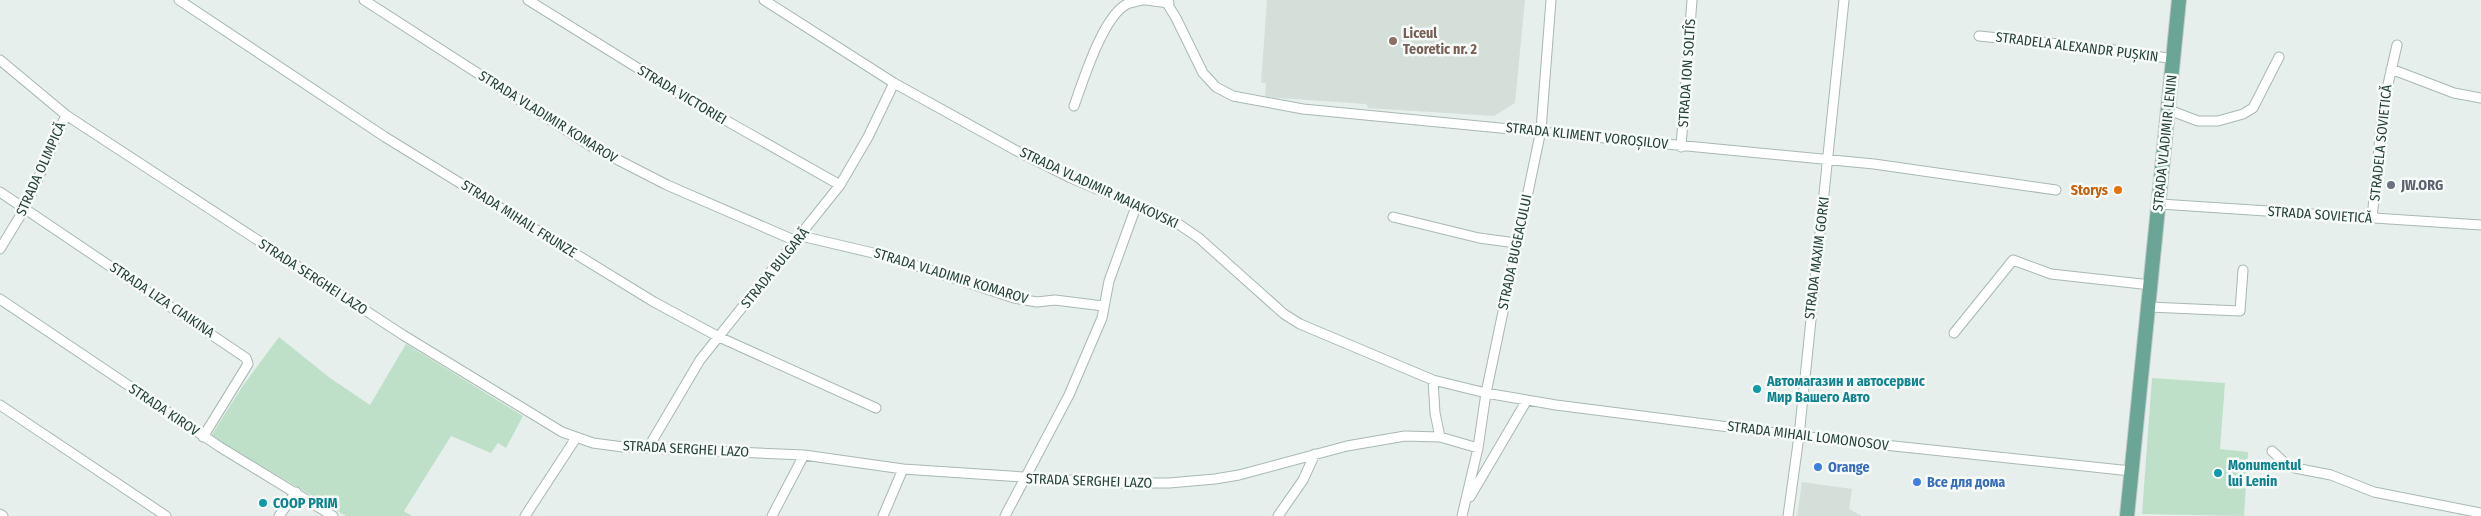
<svg xmlns="http://www.w3.org/2000/svg" width="2481" height="516" font-family="'Fira Sans Condensed',sans-serif">
<rect width="100%" height="100%" fill="#e6efeb"/>
<path fill="#d4dfda" d="M 1267,0 L 1525,0 L 1515,103 L 1494,116 L 1368,108 L 1366,104 L 1265,97 L 1266,83 L 1261,83 Z
M 1802,482 L 1852,489 L 1849,509 L 1862,516 L 1797,516 Z"/>
<path fill="#bfe0c8" d="M 279,337 L 330,378 L 370,405 L 406,344 L 523,416 L 506,448 L 498,443 L 491,453 L 451,436 L 404,511 L 412,516 L 346,516 L 211,436 L 242,387 Z
M 2152,378 L 2225,383 L 2220,449 L 2248,452 L 2244,516 L 2142,514 Z"/>
<g fill="none" stroke-linecap="round" stroke-linejoin="round">
<defs>
<path id="street" d="M 179,0 L 385,137 L 654,302 L 719,337 L 876,408
M 364,0 L 589,145 L 667,185 L 796,241
M 528,0 L 681,95 L 840,185
M 764,0 L 894,83 L 1017,151 L 1071,178 L 1177,223 L 1199,238 L 1284,314 L 1300,324 L 1433,380 L 1486,393 L 1556,405 L 1799,436 L 2131,471
M 1146,0 L 1169,3
M 1165,0 L 1176,18 L 1203,73 L 1216,87 L 1233,96 L 1303,109 L 1874,164 L 2056,190
M 1979,36 L 2101,48 L 2174,59
M 0,60 L 66,115 L 403,335 L 562,432 L 593,443 L 623,447 L 804,455 L 903,469 L 1114,483 L 1169,483 L 1215,479 L 1239,475 L 1347,446 L 1405,436 L 1440,437 L 1478,448
M 2391,69 L 2454,93 L 2481,98
M 1074,106 C 1083,81 1103,16 1127,4 C 1132,2 1137,1 1142,0
M 2169,110 L 2198,121 L 2218,121 L 2243,114 L 2253,108 L 2279,57
M 1681,147 L 1692,0
M 0,192 L 246,358 L 248,364 L 203,437
M 2160,204 L 2481,225
M 1393,217 L 1479,238 L 1516,243
M 2372,218 L 2383,106 L 2397,45
M 801,236 L 890,257 L 1014,298 L 1037,302 L 1055,300 L 1103,306
M 0,249 L 25,208 L 66,115
M 0,299 L 220,447 L 333,516
M 2149,307 L 2240,311 L 2243,270
M 1954,333 L 2013,260 L 2051,274 L 2151,285
M 1433,380 L 1435,413 L 1440,437
M 0,405 L 166,516
M 648,448 L 700,360 L 840,185 L 868,137 L 894,83
M 2272,451 L 2286,464 L 2295,468 L 2331,475 L 2374,492 L 2481,513
M 1470,497 L 1527,400
M 0,514 L 3,516
M 279,516 L 296,492
M 525,516 L 576,438
M 772,516 L 804,455
M 883,516 L 903,469
M 1005,516 L 1069,395 L 1102,318 L 1109,281 L 1137,204
M 1278,516 L 1303,480 L 1315,454
M 1462,516 L 1478,448 L 1486,393 L 1541,130 L 1551,0
M 1788,516 L 1799,436 L 1844,0"/>
<path id="primary" d="M 2127,516 L 2179,0"/>
</defs>
<use href="#street" stroke="#a8b8b2" stroke-width="11"/>
<use href="#primary" stroke="#c2cac8" stroke-width="16"/>
<use href="#street" stroke="#fff" stroke-width="9"/>
<use href="#primary" stroke="#6aa596" stroke-width="14"/>
</g>
<circle fill="#8d6e63" stroke="#f7fbf9" stroke-width="2" cx="1393" cy="41" r="5"/>
<circle fill="#6b7280" stroke="#f7fbf9" stroke-width="2" cx="2391" cy="185" r="5"/>
<circle fill="#e8710a" stroke="#f7fbf9" stroke-width="2" cx="2118" cy="190" r="5"/>
<g fill="#0f9aa8" stroke="#f7fbf9" stroke-width="2">
<circle cx="1757" cy="389" r="5"/>
<circle cx="2218" cy="473" r="5"/>
<circle cx="263" cy="503" r="5"/>
</g>
<g fill="#3f7fe0" stroke="#f7fbf9" stroke-width="2">
<circle cx="1818" cy="467" r="5"/>
<circle cx="1917" cy="482" r="5"/>
</g>
<g text-anchor="middle" dominant-baseline="central" stroke-width="5" stroke-linejoin="round" paint-order="stroke">
<g font-size="14" font-weight="bold" fill="#785e54" stroke="#f7fbf9" text-anchor="start">
<text x="1403" y="33">Liceul<tspan x="1403" dy="16">Teoretic nr. 2</tspan></text>
</g>
<g font-size="14" fill="#24423a" stroke="#f7fbf9">
<text transform="translate(2077 47) rotate(7)">STRADELA ALEXANDR PUȘKIN</text>
<text transform="translate(1687 73) rotate(-86)">STRADA ION SOLTÎS</text>
<text transform="translate(682 95) rotate(31)">STRADA VICTORIEI</text>
<text transform="translate(548 117) rotate(32)">STRADA VLADIMIR KOMAROV</text>
<text transform="translate(1587 136) rotate(6)">STRADA KLIMENT VOROȘILOV</text>
<text transform="translate(2165 143) rotate(-84)">STRADA VLADIMIR LENIN</text>
<text transform="translate(2381 143) rotate(-84)">STRADELA SOVIETICĂ</text>
<text transform="translate(41 169) rotate(-66)">STRADA OLIMPICĂ</text>
<text transform="translate(1099 188) rotate(25)">STRADA VLADIMIR MAIAKOVSKI</text>
<text transform="translate(2320 215) rotate(4)">STRADA SOVIETICĂ</text>
<text transform="translate(519 219) rotate(32)">STRADA MIHAIL FRUNZE</text>
<text transform="translate(1515 252) rotate(-78)">STRADA BUGEACULUI</text>
<text transform="translate(1817 258) rotate(-83)">STRADA MAXIM GORKI</text>
<text transform="translate(775 268) rotate(-51)">STRADA BULGARĂ</text>
<text transform="translate(951 276) rotate(17)">STRADA VLADIMIR KOMAROV</text>
<text transform="translate(313 277) rotate(33)">STRADA SERGHEI LAZO</text>
<text transform="translate(162 300) rotate(34)">STRADA LIZA CIAIKINA</text>
<text transform="translate(164 410) rotate(34)">STRADA KIROV</text>
<text transform="translate(1808 436) rotate(7)">STRADA MIHAIL LOMONOSOV</text>
<text transform="translate(686 449) rotate(3)">STRADA SERGHEI LAZO</text>
<text transform="translate(1089 481) rotate(2)">STRADA SERGHEI LAZO</text>
</g>
<g font-size="14" font-weight="bold" fill="#5b616d" stroke="#f7fbf9" text-anchor="start">
<text x="2401" y="185">JW.ORG</text>
</g>
<g font-size="14" font-weight="bold" fill="#c56008" stroke="#f7fbf9" text-anchor="end">
<text x="2108" y="190">Storys</text>
</g>
<g font-size="14" font-weight="bold" fill="#0d838f" stroke="#f7fbf9" text-anchor="start">
<text x="1767" y="381">Автомагазин и автосервис<tspan x="1767" dy="16">Мир Вашего Авто</tspan></text>
<text x="2228" y="465">Monumentul<tspan x="2228" dy="16">lui Lenin</tspan></text>
<text x="273" y="503">COOP PRIM</text>
</g>
<g font-size="14" font-weight="bold" fill="#366cbe" stroke="#f7fbf9" text-anchor="start">
<text x="1828" y="467">Orange</text>
<text x="1927" y="482">Все для дома</text>
</g>
</g>
</svg>
